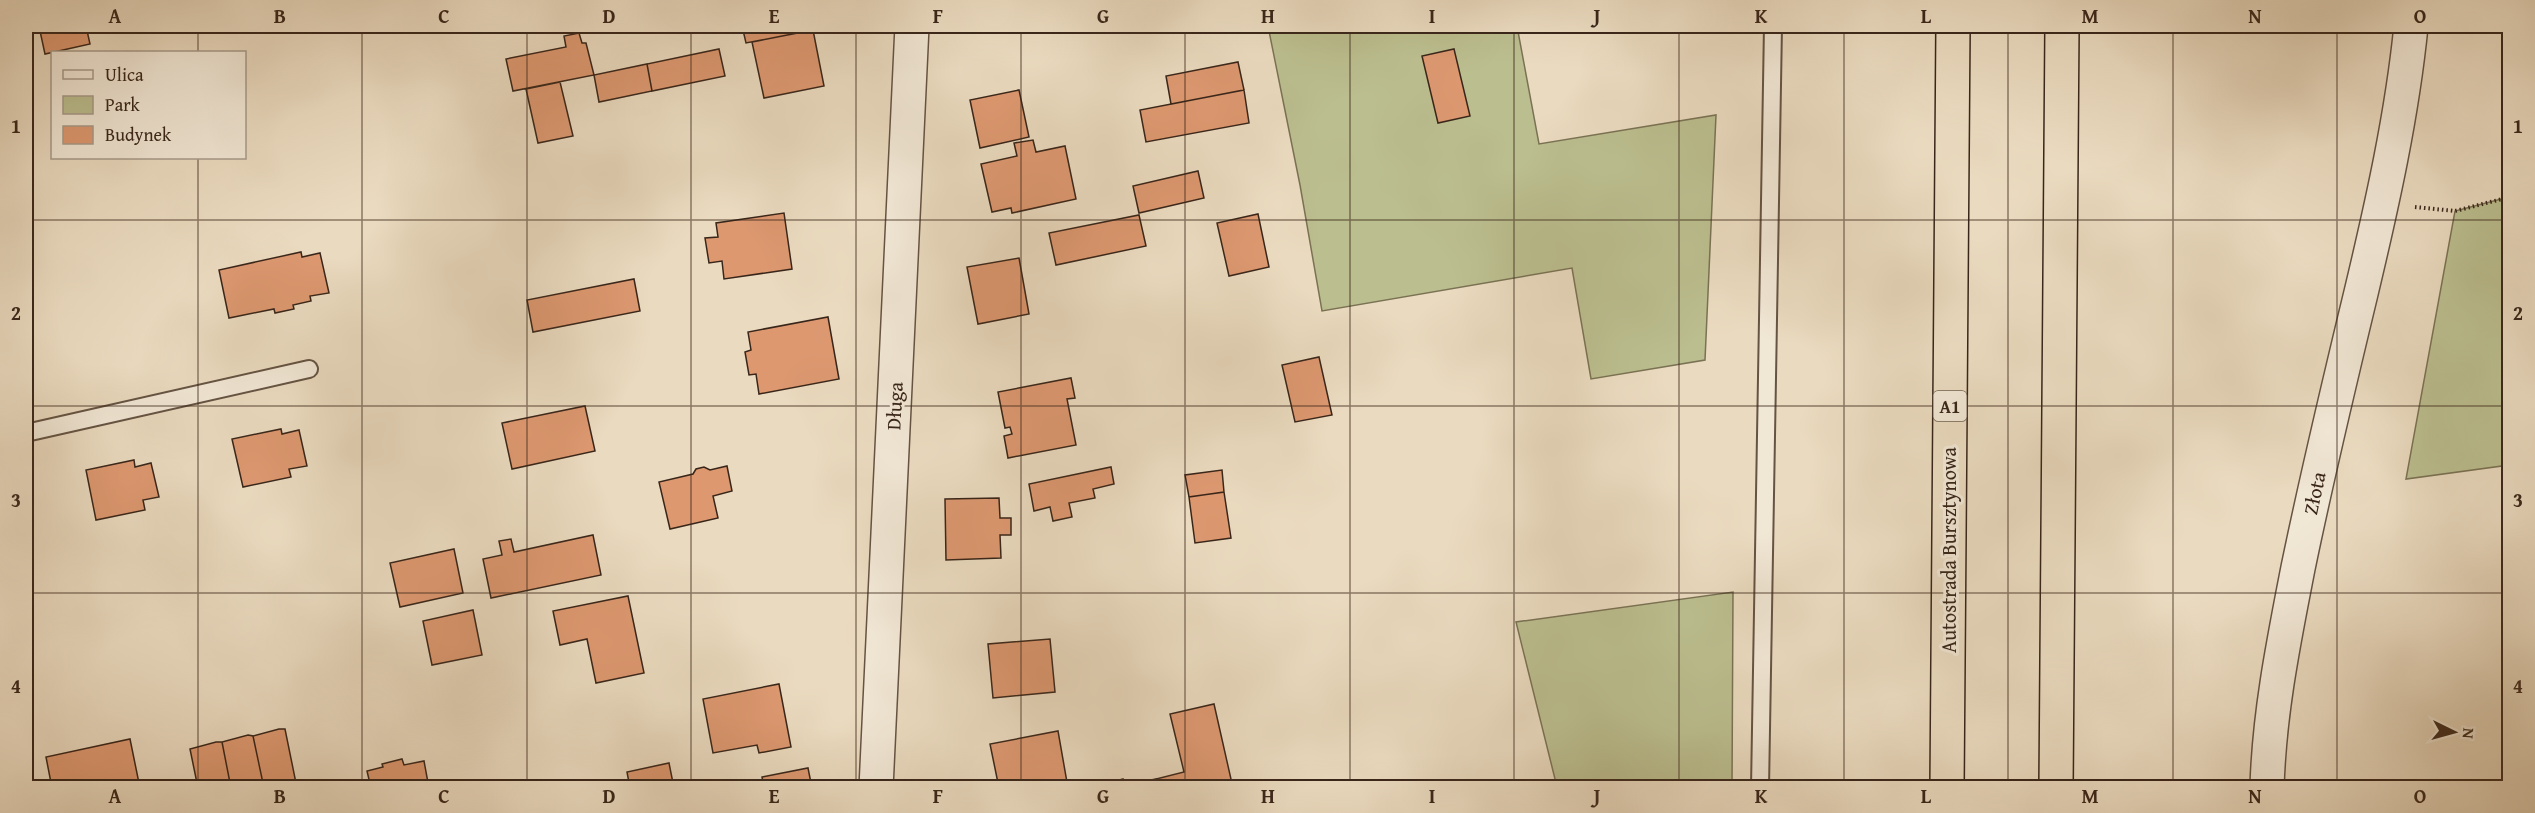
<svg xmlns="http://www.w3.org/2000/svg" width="2535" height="813" font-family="'Gentium Book Plus',serif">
<rect width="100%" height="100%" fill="#eadabf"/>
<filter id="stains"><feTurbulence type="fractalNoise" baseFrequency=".00333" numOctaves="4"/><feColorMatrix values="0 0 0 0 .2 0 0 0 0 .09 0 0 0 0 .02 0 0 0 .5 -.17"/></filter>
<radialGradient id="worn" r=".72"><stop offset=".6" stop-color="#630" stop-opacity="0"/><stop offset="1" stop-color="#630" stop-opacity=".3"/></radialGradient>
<path fill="#bbbe8f" stroke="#7a7254" stroke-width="1.5" d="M 1268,26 L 1517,26 L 1539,144 L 1716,115 L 1705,360 L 1591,379 L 1572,268 L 1322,311 L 1300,185 Z
M 2509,197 L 2509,465 L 2406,479 L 2455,211 Z
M 1733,592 L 1732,787 L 1557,787 L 1516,622 Z"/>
<path fill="#dd9870" stroke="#39261a" stroke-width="1.5" d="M 26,26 L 86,26 L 90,44 L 45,54 L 40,31 L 26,34 Z
M 742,26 L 812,26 L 813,30 L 746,43 Z
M 813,30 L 824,86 L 764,98 L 752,42 Z
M 579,33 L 582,43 L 586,43 L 594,75 L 513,91 L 506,59 L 566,47 L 564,36 Z
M 719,49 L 725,76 L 652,91 L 647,64 Z
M 1454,49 L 1470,116 L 1438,123 L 1422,56 Z
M 1238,62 L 1244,90 L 1171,104 L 1166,76 Z
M 647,64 L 652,91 L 599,102 L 594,75 Z
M 560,82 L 573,136 L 538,143 L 526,89 Z
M 1019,90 L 1029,137 L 980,148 L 970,100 Z
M 1244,90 L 1249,123 L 1146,142 L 1140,110 Z
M 1033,140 L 1036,152 L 1065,146 L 1076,199 L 1012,213 L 1011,208 L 992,212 L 981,164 L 1017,156 L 1014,143 Z
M 1198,171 L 1204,198 L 1139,213 L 1133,186 Z
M 784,213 L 792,269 L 724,279 L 722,261 L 709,263 L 705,238 L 718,237 L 716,223 Z
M 1258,214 L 1269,267 L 1229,276 L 1217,223 Z
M 1139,215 L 1146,246 L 1056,265 L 1049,233 Z
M 301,252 L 302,257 L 320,253 L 329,293 L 310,296 L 311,301 L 293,305 L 294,309 L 275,313 L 274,309 L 229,318 L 219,270 Z
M 1019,258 L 1029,314 L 978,324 L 967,267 Z
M 634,279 L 640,311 L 533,332 L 527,300 Z
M 828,317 L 839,379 L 759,394 L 756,374 L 749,375 L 745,352 L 751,350 L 748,332 Z
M 1319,357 L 1332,415 L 1295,422 L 1282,365 Z
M 1071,378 L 1075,398 L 1067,399 L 1076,445 L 1008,458 L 1004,436 L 1012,434 L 1010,427 L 1005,428 L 998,392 Z
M 585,406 L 595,451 L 512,469 L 502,423 Z
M 281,429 L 282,434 L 299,430 L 307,466 L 289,469 L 291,477 L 243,487 L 232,439 Z
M 134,460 L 135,467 L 151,463 L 159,497 L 143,500 L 145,510 L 96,520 L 86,470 Z
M 727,466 L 732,491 L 713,496 L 718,518 L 670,529 L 659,482 L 693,474 L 696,469 L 704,467 L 710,470 Z
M 1111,467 L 1114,484 L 1093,489 L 1095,498 L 1069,503 L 1072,517 L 1053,521 L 1050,507 L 1034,511 L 1029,484 Z
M 1222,470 L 1224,492 L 1189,497 L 1185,475 Z
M 1224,492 L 1231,538 L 1195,543 L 1189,497 Z
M 999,498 L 1000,518 L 1011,518 L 1011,535 L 1000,535 L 1001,558 L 946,560 L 945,499 Z
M 593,535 L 601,575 L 491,598 L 483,559 L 502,555 L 499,541 L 511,539 L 514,552 Z
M 454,549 L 463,593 L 400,607 L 390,563 Z
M 628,596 L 644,673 L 596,683 L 587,639 L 560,645 L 553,611 Z
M 473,610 L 482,655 L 432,665 L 423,621 Z
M 1050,639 L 1055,692 L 993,698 L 988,644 Z
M 779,684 L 791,747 L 759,753 L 757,745 L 713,753 L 703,699 Z
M 1214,704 L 1233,788 L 1158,788 L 1156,779 L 1184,772 L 1170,714 Z
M 279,729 L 285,729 L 297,788 L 264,788 L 253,736 Z
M 1058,731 L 1068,788 L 989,788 L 988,785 L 998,783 L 990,744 Z
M 248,735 L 253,736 L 264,788 L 231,788 L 222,742 Z
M 130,739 L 140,788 L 52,788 L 46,757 Z
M 216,742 L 222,742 L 231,788 L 198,788 L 190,749 Z
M 402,759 L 404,765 L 424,761 L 429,788 L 371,788 L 367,771 L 383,767 L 382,764 Z
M 669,763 L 674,788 L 630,788 L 627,772 Z
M 808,768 L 812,788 L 764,788 L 762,777 Z
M 1123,779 L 1124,786 L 1156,779 L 1158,788 L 1113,788 L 1112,782 Z"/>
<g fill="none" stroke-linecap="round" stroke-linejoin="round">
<defs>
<path id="service" d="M 26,433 L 309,369
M 1760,788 L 1773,26"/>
<path id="minor" d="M 2267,788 C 2269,713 2284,640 2298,568 C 2317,476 2339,384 2361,293 C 2382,205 2402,116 2411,26"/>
<path id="tertiary" d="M 876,788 L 912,26"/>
<path id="motorway" d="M 1947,788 L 1953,26
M 2056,788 L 2062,26"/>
</defs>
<use href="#service" stroke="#655343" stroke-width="20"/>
<use href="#minor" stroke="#655343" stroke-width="36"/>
<use href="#tertiary" stroke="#655343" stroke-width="36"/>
<use href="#motorway" stroke="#39261a" stroke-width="36"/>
<path stroke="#39261a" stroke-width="4" stroke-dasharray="1.5 3" stroke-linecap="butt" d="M 2415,207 L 2455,211 L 2510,197"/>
<use href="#service" stroke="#f1e7d5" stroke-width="16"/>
<use href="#minor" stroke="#f1e7d5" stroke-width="33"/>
<use href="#tertiary" stroke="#f1e7d5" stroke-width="33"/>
<use href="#motorway" stroke="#eadabf" stroke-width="33"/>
</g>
<path fill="none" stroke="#39261a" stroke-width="1.5" stroke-opacity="0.55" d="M 198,26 L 198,52M 362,26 L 362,788M 527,26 L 527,788M 691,26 L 691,788M 856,26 L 856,788M 1021,26 L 1021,788M 1185,26 L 1185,788M 1350,26 L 1350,788M 1514,26 L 1514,788M 1679,26 L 1679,788M 1844,26 L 1844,788M 2008,26 L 2008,788M 2173,26 L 2173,788M 2337,26 L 2337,788M 198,158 L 198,788M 26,220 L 2510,220M 26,406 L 2510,406M 26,593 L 2510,593"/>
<g text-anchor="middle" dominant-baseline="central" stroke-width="6" stroke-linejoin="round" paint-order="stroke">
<rect fill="#f1e7d5" stroke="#706052" stroke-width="1.5" x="1933.5" y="391" width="33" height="30" rx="4.5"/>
<g font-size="18" font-weight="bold" fill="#39261a">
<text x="1950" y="406">A1</text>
</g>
<g font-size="20" fill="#39261a" stroke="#f1e7d5">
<text transform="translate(894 406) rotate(-87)">Długa</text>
<text transform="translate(2314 493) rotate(-78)">Złota</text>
<text transform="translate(1948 550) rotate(-90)">Autostrada Bursztynowa</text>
</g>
</g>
<rect width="2535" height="813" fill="none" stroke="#eadabf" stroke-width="66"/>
<rect x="51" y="51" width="195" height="108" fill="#f1e7d5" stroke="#a79a8a" stroke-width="1.5"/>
<rect x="63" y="70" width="30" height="9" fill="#f1e7d5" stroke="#a79a8a" stroke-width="1.5"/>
<text x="105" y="81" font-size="18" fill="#39261a">Ulica</text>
<rect x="63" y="96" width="30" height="18" fill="#bbbe8f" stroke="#a79a8a" stroke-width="1.5"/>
<text x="105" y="111" font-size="18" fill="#39261a">Park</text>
<rect x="63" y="126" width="30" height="18" fill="#dd9870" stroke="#a79a8a" stroke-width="1.5"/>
<text x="105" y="141" font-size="18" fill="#39261a">Budynek</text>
<g transform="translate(2454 732) rotate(95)" stroke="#f1e7d5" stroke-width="4.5" paint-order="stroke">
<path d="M0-4.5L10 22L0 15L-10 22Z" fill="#39261a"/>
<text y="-9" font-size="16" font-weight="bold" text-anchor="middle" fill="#39261a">N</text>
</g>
<rect x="33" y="33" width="2469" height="747" fill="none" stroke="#39261a" stroke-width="2"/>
<g font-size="20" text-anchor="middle" font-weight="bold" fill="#39261a">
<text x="115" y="23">A</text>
<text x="280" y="23">B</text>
<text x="444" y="23">C</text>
<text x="609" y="23">D</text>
<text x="774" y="23">E</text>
<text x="938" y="23">F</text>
<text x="1103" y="23">G</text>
<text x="1268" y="23">H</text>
<text x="1432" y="23">I</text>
<text x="1597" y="23">J</text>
<text x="1761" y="23">K</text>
<text x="1926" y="23">L</text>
<text x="2090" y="23">M</text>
<text x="2255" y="23">N</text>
<text x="2420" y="23">O</text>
<text x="16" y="133">1</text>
<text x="2518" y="133">1</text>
<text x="16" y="320">2</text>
<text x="2518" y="320">2</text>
<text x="16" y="507">3</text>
<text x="2518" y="507">3</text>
<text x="16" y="693">4</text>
<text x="2518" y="693">4</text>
<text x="115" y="803">A</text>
<text x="280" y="803">B</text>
<text x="444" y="803">C</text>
<text x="609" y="803">D</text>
<text x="774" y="803">E</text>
<text x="938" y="803">F</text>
<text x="1103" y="803">G</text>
<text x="1268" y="803">H</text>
<text x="1432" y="803">I</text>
<text x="1597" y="803">J</text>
<text x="1761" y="803">K</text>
<text x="1926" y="803">L</text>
<text x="2090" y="803">M</text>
<text x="2255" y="803">N</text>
<text x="2420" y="803">O</text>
</g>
<rect width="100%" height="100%" filter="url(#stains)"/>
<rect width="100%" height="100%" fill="url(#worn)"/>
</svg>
